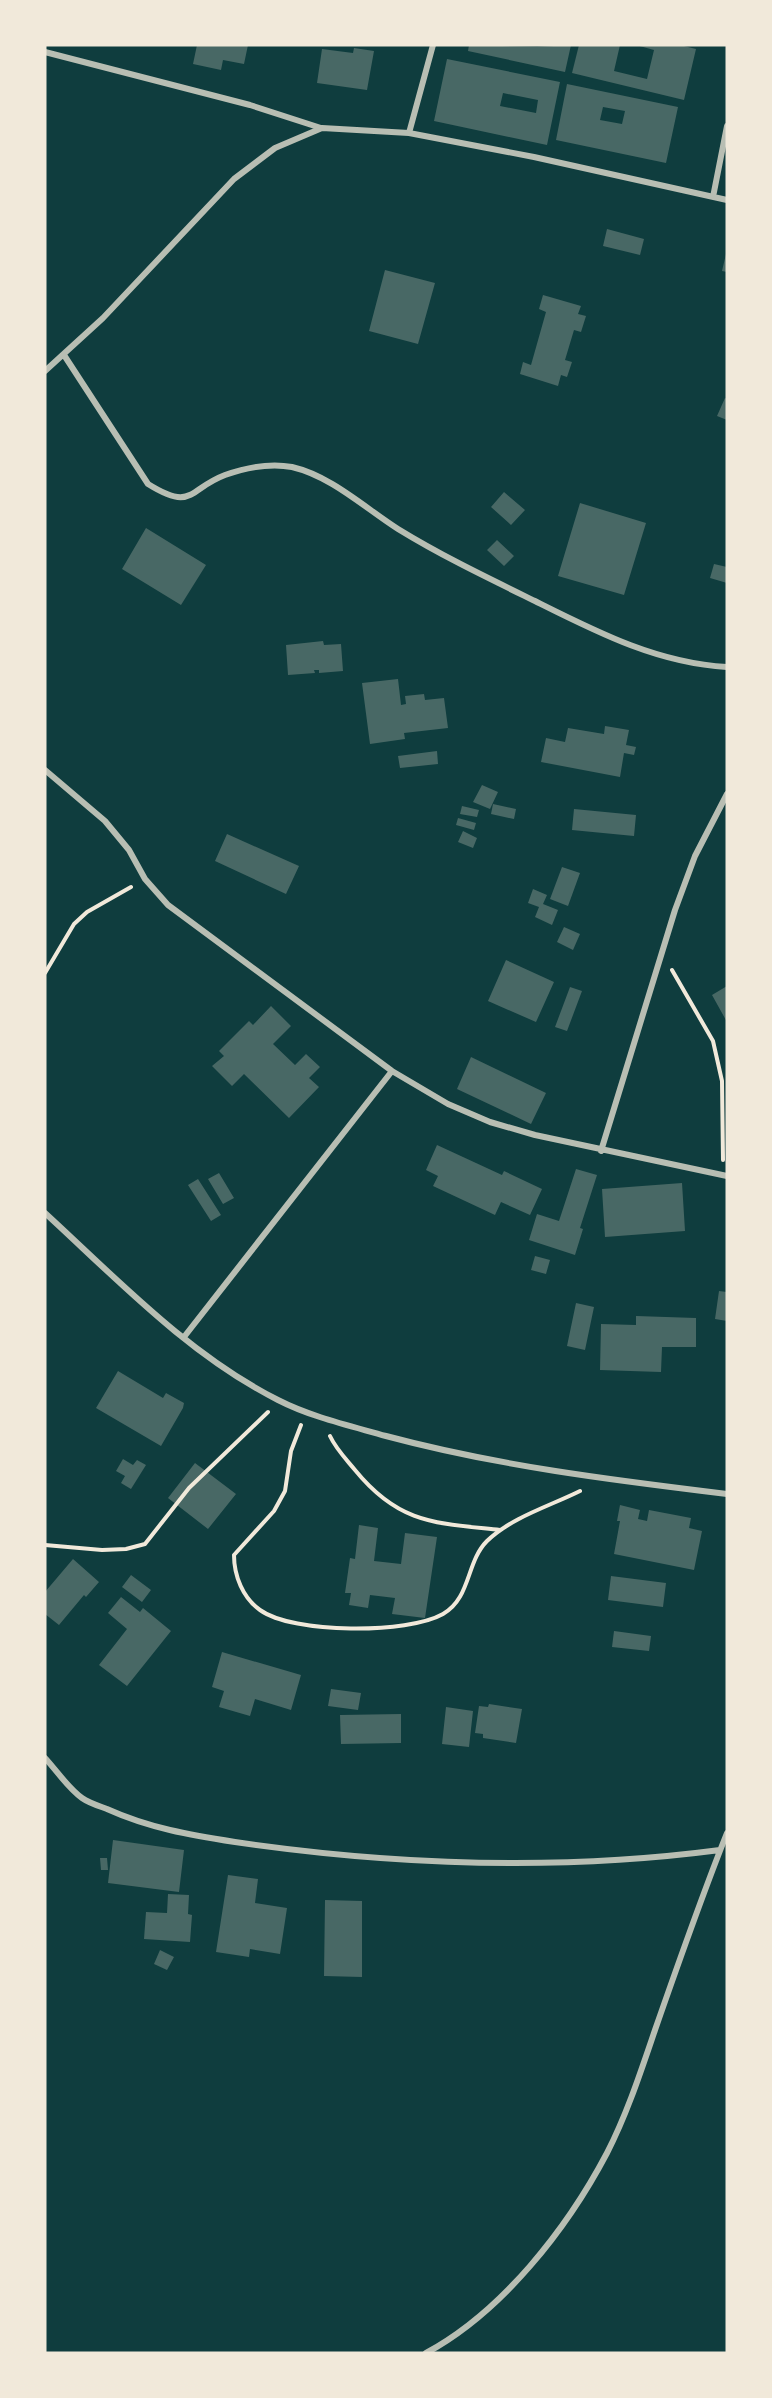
<svg xmlns="http://www.w3.org/2000/svg" width="772" height="2398" font-family="Roboto,sans-serif">
<rect width="100%" height="100%" fill="#0f3d3e"/>
<path fill="#486865" fill-rule="evenodd" d="M 197,45 L 248,45 L 244,64 L 223,60 L 221,70 L 193,64 Z
M 469,45 L 537,47 L 571,45 L 565,72 L 468,51 Z
M 579,45 L 620,45 L 614,71 L 647,79 L 654,50 L 636,45 L 680,45 L 696,49 L 684,100 L 572,73 Z
M 354,48 L 374,51 L 367,90 L 317,83 L 322,49 L 353,53 Z
M 447,59 L 560,82 L 547,145 L 434,121 ZM 503,93 L 538,100 L 536,113 L 500,106 Z
M 567,84 L 678,107 L 666,163 L 556,140 ZM 603,107 L 625,111 L 622,124 L 600,120 Z
M 607,229 L 644,239 L 640,255 L 603,246 Z
M 726,254 L 727,254 L 727,272 L 722,271 Z
M 385,270 L 435,283 L 418,344 L 369,331 Z
M 543,295 L 581,306 L 578,314 L 586,316 L 581,332 L 574,330 L 565,360 L 572,362 L 567,377 L 561,375 L 558,386 L 520,374 L 523,362 L 531,365 L 546,312 L 539,309 Z
M 725,398 L 727,399 L 727,420 L 717,416 Z
M 504,492 L 525,510 L 511,525 L 491,507 Z
M 580,503 L 646,523 L 624,595 L 558,576 Z
M 146,528 L 206,565 L 181,605 L 122,569 Z
M 497,540 L 514,556 L 504,566 L 487,550 Z
M 714,564 L 727,567 L 727,583 L 710,578 Z
M 323,641 L 324,645 L 341,644 L 343,671 L 319,673 L 319,670 L 314,670 L 315,673 L 288,675 L 286,645 Z
M 398,679 L 401,705 L 406,704 L 405,696 L 424,694 L 425,700 L 444,698 L 448,728 L 404,733 L 405,739 L 370,744 L 362,683 Z
M 605,726 L 629,730 L 626,745 L 636,747 L 634,755 L 624,753 L 620,777 L 541,762 L 546,738 L 565,742 L 568,728 L 604,734 Z
M 437,751 L 438,764 L 400,768 L 398,756 Z
M 482,785 L 498,792 L 490,809 L 473,802 Z
M 493,804 L 516,809 L 514,819 L 491,814 Z
M 462,806 L 479,810 L 477,817 L 460,814 Z
M 574,809 L 636,815 L 634,836 L 572,830 Z
M 458,818 L 476,823 L 474,830 L 456,825 Z
M 463,831 L 477,838 L 473,848 L 458,842 Z
M 227,834 L 299,866 L 286,894 L 215,861 Z
M 562,867 L 580,873 L 568,906 L 550,899 Z
M 533,889 L 547,895 L 543,904 L 558,910 L 552,925 L 535,917 L 539,907 L 528,903 Z
M 564,927 L 580,934 L 573,950 L 557,942 Z
M 506,960 L 554,982 L 536,1022 L 488,1001 Z
M 727,986 L 727,1022 L 712,995 Z
M 570,987 L 582,991 L 567,1031 L 555,1027 Z
M 271,1006 L 291,1026 L 273,1044 L 295,1065 L 306,1054 L 320,1067 L 309,1078 L 319,1087 L 289,1118 L 244,1074 L 232,1086 L 212,1066 L 224,1056 L 219,1051 L 249,1021 L 253,1025 Z
M 471,1057 L 546,1093 L 531,1124 L 457,1089 Z
M 437,1145 L 502,1175 L 504,1171 L 542,1189 L 530,1215 L 501,1202 L 495,1215 L 433,1186 L 438,1176 L 426,1170 Z
M 576,1169 L 597,1175 L 580,1228 L 583,1229 L 575,1255 L 529,1240 L 537,1214 L 559,1221 Z
M 219,1173 L 234,1198 L 223,1204 L 208,1179 Z
M 198,1179 L 221,1215 L 211,1221 L 188,1185 Z
M 682,1183 L 685,1231 L 605,1237 L 602,1189 Z
M 535,1256 L 550,1260 L 546,1274 L 531,1270 Z
M 719,1291 L 727,1292 L 727,1321 L 715,1319 Z
M 576,1303 L 594,1307 L 585,1350 L 567,1346 Z
M 636,1316 L 696,1318 L 696,1347 L 662,1347 L 661,1372 L 600,1370 L 601,1324 L 636,1325 Z
M 118,1371 L 163,1398 L 166,1393 L 184,1403 L 183,1408 L 161,1446 L 96,1408 Z
M 123,1459 L 133,1465 L 137,1460 L 146,1465 L 131,1489 L 121,1483 L 125,1476 L 116,1471 Z
M 195,1463 L 236,1494 L 208,1529 L 168,1498 Z
M 620,1505 L 640,1510 L 638,1519 L 647,1521 L 649,1510 L 691,1518 L 689,1528 L 702,1531 L 694,1570 L 614,1554 L 620,1521 L 617,1521 Z
M 359,1525 L 378,1528 L 374,1561 L 401,1564 L 405,1533 L 437,1537 L 425,1618 L 392,1614 L 395,1598 L 370,1595 L 368,1608 L 349,1605 L 351,1593 L 345,1593 L 350,1558 L 355,1559 Z
M 73,1559 L 99,1582 L 86,1597 L 84,1595 L 59,1625 L 45,1614 L 45,1592 Z
M 131,1575 L 151,1590 L 142,1602 L 122,1587 Z
M 611,1576 L 666,1583 L 663,1607 L 608,1600 Z
M 121,1597 L 140,1612 L 143,1608 L 171,1631 L 127,1686 L 99,1665 L 127,1629 L 108,1613 Z
M 614,1631 L 651,1636 L 649,1651 L 612,1647 Z
M 222,1652 L 301,1675 L 291,1710 L 255,1699 L 250,1716 L 219,1707 L 224,1691 L 212,1687 Z
M 331,1689 L 361,1693 L 358,1710 L 328,1706 Z
M 489,1704 L 522,1709 L 516,1743 L 483,1738 L 483,1734 L 475,1733 L 479,1706 L 488,1707 Z
M 446,1707 L 473,1711 L 469,1747 L 442,1744 Z
M 401,1714 L 401,1743 L 341,1744 L 340,1715 Z
M 113,1840 L 184,1850 L 179,1892 L 108,1883 Z
M 100,1858 L 107,1858 L 108,1870 L 101,1870 Z
M 228,1875 L 258,1879 L 255,1903 L 287,1908 L 280,1954 L 250,1949 L 249,1957 L 216,1952 Z
M 168,1894 L 189,1895 L 188,1914 L 192,1915 L 190,1942 L 144,1939 L 146,1912 L 167,1913 Z
M 325,1900 L 362,1901 L 362,1977 L 324,1976 Z
M 160,1950 L 174,1957 L 167,1970 L 154,1964 Z"/>
<g fill="none" stroke-linecap="round" stroke-linejoin="round">
<path stroke="#f1e9da" stroke-width="4" d="M 672,970 L 713,1041 L 722,1081 L 723,1160
M 45,973 L 74,924 L 87,912 L 131,887
M 301,1425 L 291,1451 L 285,1491 L 274,1511 L 234,1555 C 234,1576 243,1598 260,1610 C 293,1634 408,1634 443,1614 C 471,1598 466,1562 487,1541 C 512,1517 550,1506 580,1491
M 330,1436 C 336,1449 346,1459 355,1470 C 399,1524 435,1523 500,1530
M 45,1545 L 102,1550 L 126,1549 L 145,1544 L 189,1488 L 268,1412"/>
<path stroke="#b8beb3" stroke-width="6" d="M 45,52 L 250,105 L 321,128
M 409,133 L 433,45
M 713,197 L 727,126
M 64,355 L 148,484 C 193,512 188,489 225,475 C 245,468 271,463 292,467 C 331,476 365,508 398,529 C 442,556 488,578 535,601 C 597,632 657,663 727,667
M 45,371 L 103,318 L 234,179 L 275,148 L 322,128 L 409,133 L 534,157 L 727,200
M 45,770 L 105,821 L 129,850 L 145,879 L 168,905 L 392,1071 L 448,1104 L 490,1122 L 535,1135 L 727,1176
M 601,1151 L 675,910 L 695,856 L 727,794
M 45,1213 C 118,1280 189,1355 278,1400 C 311,1417 351,1426 386,1436 C 498,1466 612,1480 727,1494
M 184,1337 L 392,1071
M 45,1758 C 57,1771 68,1788 82,1798 C 89,1803 99,1806 107,1809 C 149,1828 190,1835 235,1842 C 394,1865 560,1871 720,1850
M 426,2353 C 502,2312 567,2229 607,2153 C 627,2114 641,2071 655,2030 C 678,1964 701,1898 727,1833"/>
</g>
<rect width="772" height="2398" fill="none" stroke="#f1e9da" stroke-width="93"/>
</svg>
